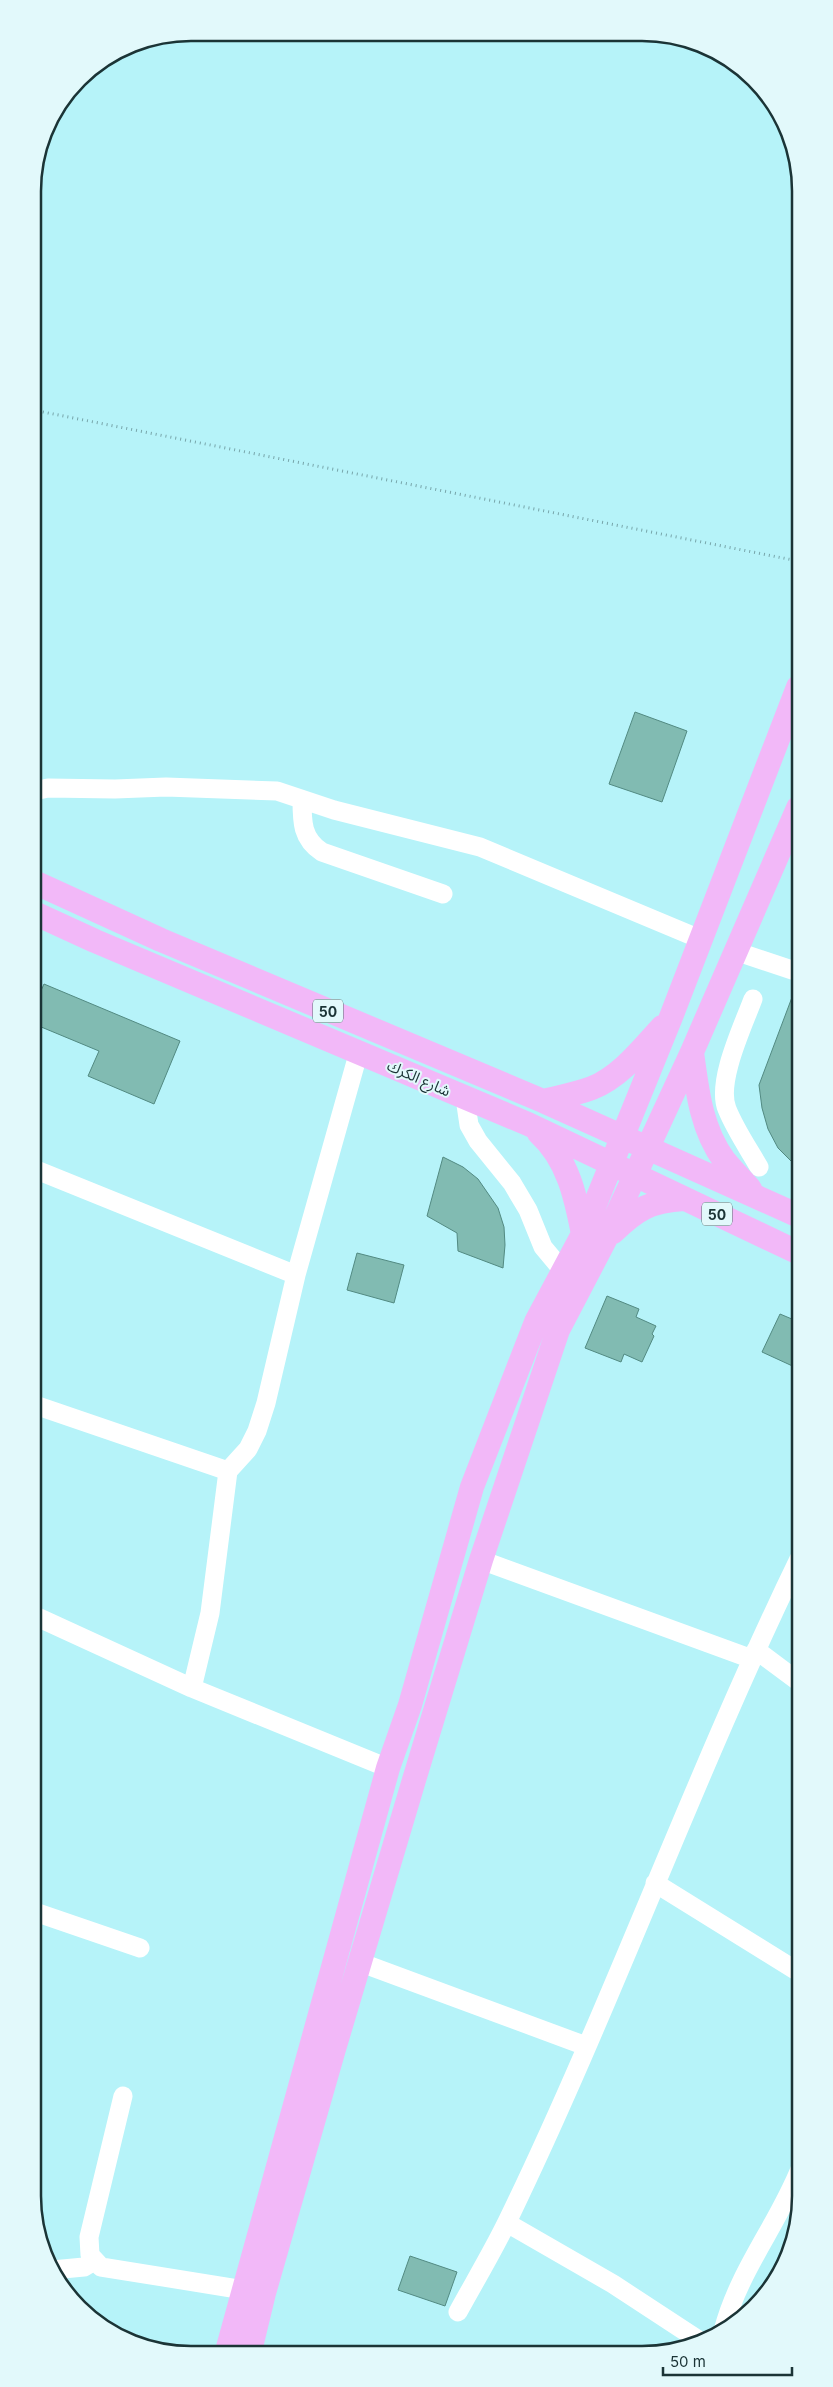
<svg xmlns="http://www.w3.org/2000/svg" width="833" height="2387" font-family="Inter,'Noto Sans Arabic',sans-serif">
<rect width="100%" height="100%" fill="#b6f3f9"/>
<path fill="#81bbb2" stroke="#528a82" d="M 635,712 L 687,731 L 662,802 L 609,784 Z
M 44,984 L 180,1041 L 154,1104 L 88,1076 L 99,1051 L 34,1024 L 34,1006 Z
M 797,984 L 799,984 L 799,1169 L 778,1148 L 768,1129 L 762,1108 L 759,1085 Z
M 443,1157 L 463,1167 L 478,1179 L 498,1208 L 504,1227 L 505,1245 L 503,1268 L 458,1251 L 457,1233 L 427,1216 Z
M 357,1253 L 404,1265 L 394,1303 L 347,1290 Z
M 607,1296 L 639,1309 L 636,1317 L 656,1326 L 652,1334 L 654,1336 L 642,1362 L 624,1354 L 621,1362 L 585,1348 Z
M 780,1314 L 799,1322 L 799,1369 L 762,1352 Z
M 410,2256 L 457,2272 L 445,2306 L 398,2290 Z"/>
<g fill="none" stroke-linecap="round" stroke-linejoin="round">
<path stroke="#77a5aa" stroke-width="3" stroke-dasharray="1 4" stroke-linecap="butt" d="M 33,410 L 798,561"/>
<path stroke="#fff" stroke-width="19" d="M 34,791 L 48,788 L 115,789 L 166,787 L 277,791 L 334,810 L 480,847 L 700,939
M 302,800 C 302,822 302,839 322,852 L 443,894
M 735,951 L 798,972
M 753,999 C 743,1026 716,1082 727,1109 C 735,1129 748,1148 759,1167
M 465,1098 L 469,1125 L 478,1141 L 512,1183 L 528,1210 L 543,1247 L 564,1272
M 34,1169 L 296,1275
M 35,1405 L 228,1471
M 481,1560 L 752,1659
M 35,1616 L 192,1688 L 388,1768
M 756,1650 L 799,1682
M 192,1688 L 210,1613 L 228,1471 L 248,1449 L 257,1431 L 266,1403 L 296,1275 L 359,1051
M 655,1883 L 800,1973
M 35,1912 L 140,1948
M 359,1962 L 586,2046
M 123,2096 L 89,2237 L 90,2255 L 101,2267 L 244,2290
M 507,2223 L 613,2284 L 700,2341
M 52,2270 L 84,2267 L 94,2261
M 458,2312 C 475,2281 493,2251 508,2220 C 613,2003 694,1775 799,1559
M 723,2331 C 739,2270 777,2226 800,2169"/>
<path stroke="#f2b8f8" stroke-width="24" d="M 34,882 L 161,940 L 543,1101 L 799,1216
M 34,913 L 95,941 L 528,1124 L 799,1253
M 692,1052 C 697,1089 701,1129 724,1160 C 732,1170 742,1180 750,1189
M 543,1101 C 559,1097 576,1094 592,1088 C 620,1077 642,1049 662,1027
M 539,1133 C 568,1159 576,1198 583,1234
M 613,1232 C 637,1209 650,1201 684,1199
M 227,2351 L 388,1768 L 410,1705 L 472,1487 L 536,1322 L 583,1234 L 671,1017 L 798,687
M 250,2351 L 264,2293 L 334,2049 L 414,1780 L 481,1560 L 558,1330 L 606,1238 L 692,1052 L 798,808"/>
</g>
<g text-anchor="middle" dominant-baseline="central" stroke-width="4" stroke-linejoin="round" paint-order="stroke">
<g fill="#e2f9fb" stroke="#576f71" stroke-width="1">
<rect x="313" y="999.5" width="30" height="23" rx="4"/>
<rect x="702" y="1202.5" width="30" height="23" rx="4"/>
</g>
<g font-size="14" font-weight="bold" fill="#1b3436">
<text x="328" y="1011">50</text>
<text x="717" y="1214">50</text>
</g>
<g font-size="15" fill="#1b3436" stroke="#e2f9fb">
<text transform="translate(419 1078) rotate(24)">شارع الكرك</text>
</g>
</g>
<path d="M0 0H833V2387H0ZM191 41H642A150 150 0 0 1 792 191V2196A150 150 0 0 1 642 2346H191A150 150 0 0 1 41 2196V191A150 150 0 0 1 191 41Z" fill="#e2f9fb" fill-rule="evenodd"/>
<path fill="none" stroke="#1b3436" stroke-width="2.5" d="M191 41H642A150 150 0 0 1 792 191V2196A150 150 0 0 1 642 2346H191A150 150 0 0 1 41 2196V191A150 150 0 0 1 191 41Z"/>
<path d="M663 2367v8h129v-8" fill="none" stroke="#1b3436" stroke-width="2.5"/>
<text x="670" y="2367" font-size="15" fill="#1b3436" stroke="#e2f9fb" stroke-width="4" paint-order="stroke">50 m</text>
</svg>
